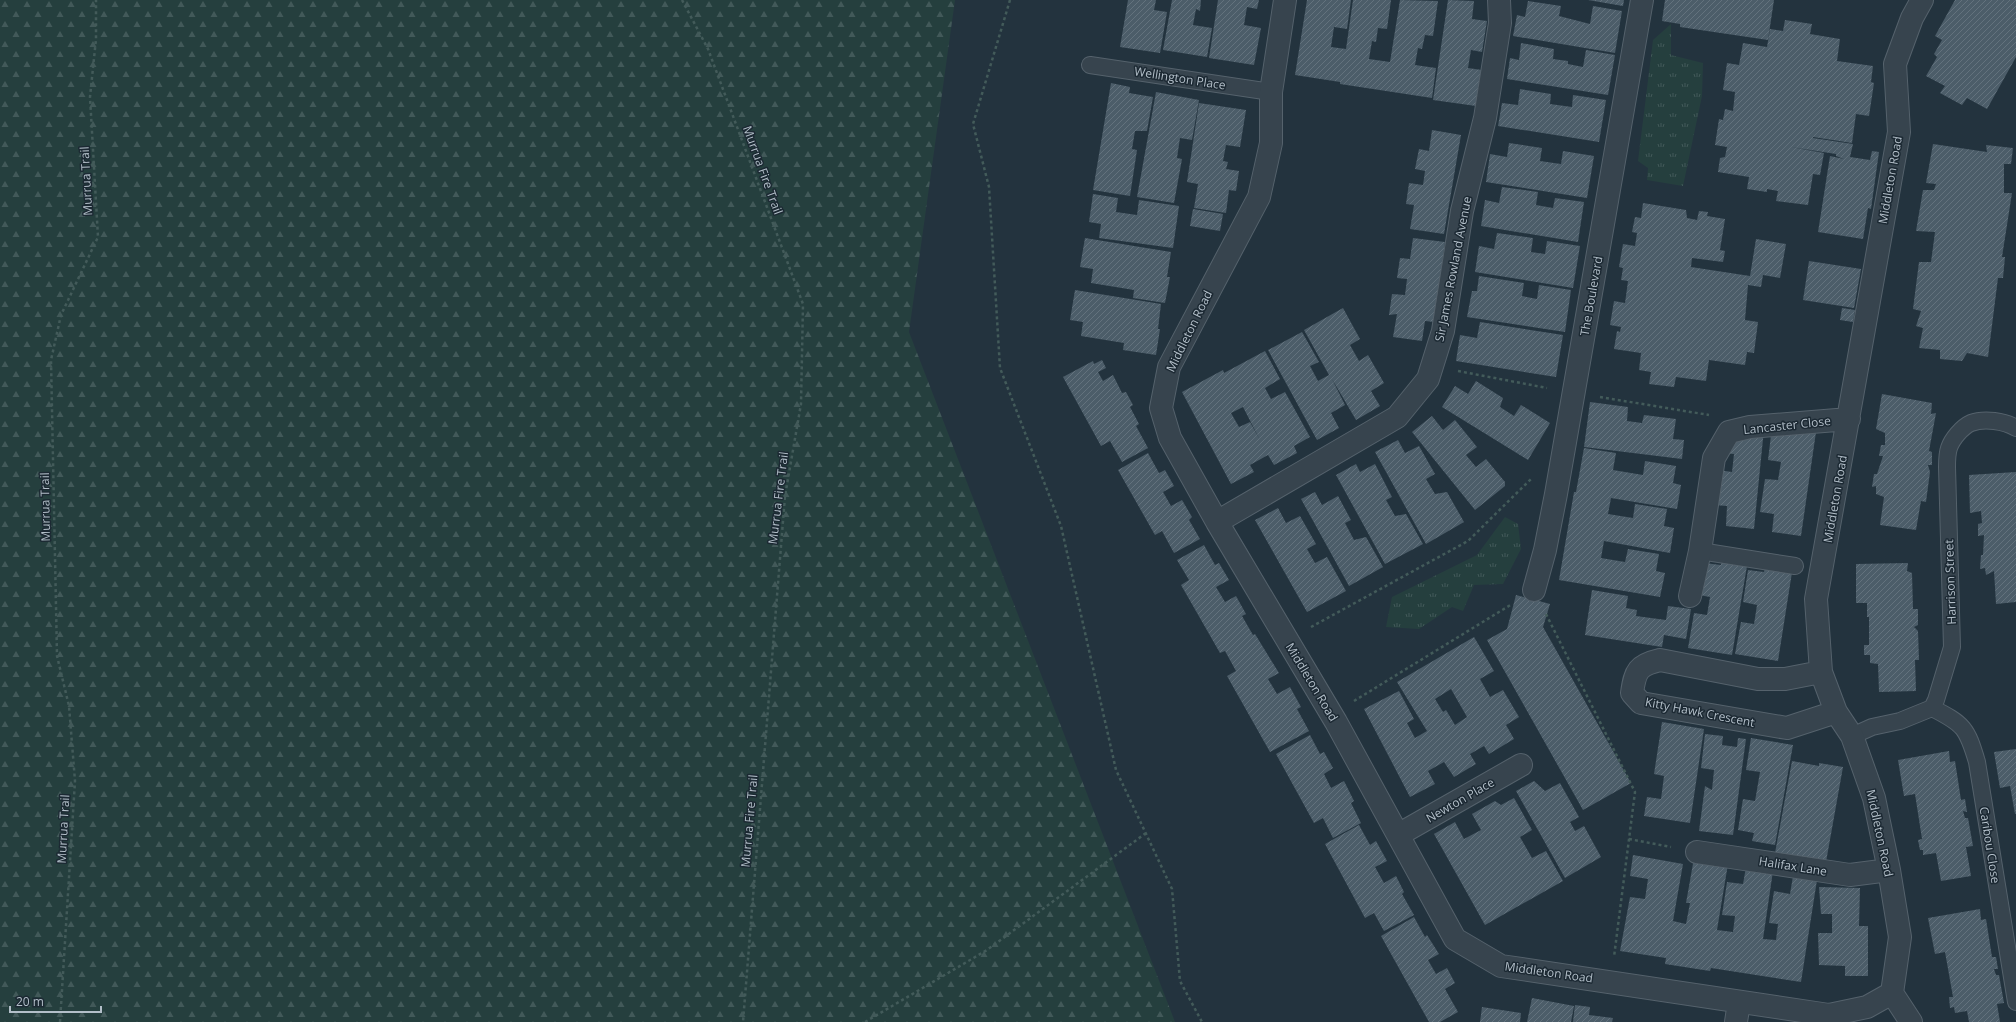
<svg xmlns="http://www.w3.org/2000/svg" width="2016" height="1022" font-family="'Open Sans',sans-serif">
<defs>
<pattern id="grass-tufts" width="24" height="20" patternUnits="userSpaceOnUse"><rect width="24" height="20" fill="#253f3e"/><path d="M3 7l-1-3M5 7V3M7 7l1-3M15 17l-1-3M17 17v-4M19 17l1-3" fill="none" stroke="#425959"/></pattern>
<pattern id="forest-firs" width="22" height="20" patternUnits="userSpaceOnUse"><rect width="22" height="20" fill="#253f3e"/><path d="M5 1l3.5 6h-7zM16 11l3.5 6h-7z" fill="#425959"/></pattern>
<pattern id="building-hatch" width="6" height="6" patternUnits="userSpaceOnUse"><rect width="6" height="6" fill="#4c5d69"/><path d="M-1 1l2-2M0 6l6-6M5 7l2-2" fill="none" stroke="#63727d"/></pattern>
</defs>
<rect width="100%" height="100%" fill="#23333e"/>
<path fill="url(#grass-tufts)" d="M 1671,24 L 1671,55 L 1703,63 L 1702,96 L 1683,186 L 1647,180 L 1648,168 L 1638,161 L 1653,40 Z
M 1505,517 L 1518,524 L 1521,549 L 1503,584 L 1474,585 L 1463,611 L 1452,607 L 1419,629 L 1386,627 L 1392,597 L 1477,555 Z"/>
<path fill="url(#forest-firs)" d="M 0,0 L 955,0 L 909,332 L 1175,1022 L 0,1022 Z"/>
<path fill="url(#building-hatch)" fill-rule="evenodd" d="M 1128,0 L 1156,0 L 1154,10 L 1167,12 L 1160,53 L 1120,47 Z
M 1172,0 L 1201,0 L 1200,11 L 1196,9 L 1193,25 L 1212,28 L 1207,57 L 1163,50 Z
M 1218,0 L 1259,0 L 1257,9 L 1247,7 L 1244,25 L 1261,28 L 1254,65 L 1209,58 Z
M 1307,0 L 1351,0 L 1347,29 L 1334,27 L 1331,47 L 1346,49 L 1353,0 L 1391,0 L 1387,29 L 1378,28 L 1376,42 L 1372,41 L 1369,59 L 1390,62 L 1400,0 L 1438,1 L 1433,36 L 1425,35 L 1422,49 L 1418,48 L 1415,65 L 1436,68 L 1432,98 L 1340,84 L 1340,82 L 1295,75 Z
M 1448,0 L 1474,1 L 1472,19 L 1487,21 L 1482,52 L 1471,50 L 1468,68 L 1482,70 L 1476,106 L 1433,100 Z
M 1588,0 L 1624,0 L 1623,6 Z
M 1665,0 L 1774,0 L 1768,40 L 1680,27 L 1680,24 L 1662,21 Z
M 1955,0 L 2016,0 L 2016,57 L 1987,109 L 1967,98 L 1962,105 L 1940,93 L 1945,86 L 1926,76 L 1937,57 L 1934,54 L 1942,40 L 1935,36 Z
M 1528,1 L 1561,6 L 1559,16 L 1590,24 L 1593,6 L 1622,11 L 1615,53 L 1513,36 L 1517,15 L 1525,17 Z
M 1785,20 L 1812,24 L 1810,34 L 1840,39 L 1837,61 L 1873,66 L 1871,82 L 1874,83 L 1869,116 L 1856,114 L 1852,143 L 1813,137 L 1813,138 L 1853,144 L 1850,157 L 1870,160 L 1872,151 L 1879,152 L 1871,209 L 1868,208 L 1863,239 L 1818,232 L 1830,156 L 1844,159 L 1836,156 L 1836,154 L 1791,147 L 1824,153 L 1820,175 L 1813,174 L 1808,205 L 1776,201 L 1778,191 L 1767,189 L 1767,192 L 1747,189 L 1749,177 L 1718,172 L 1720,158 L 1725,157 L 1727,147 L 1715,145 L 1719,119 L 1723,120 L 1725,109 L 1733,111 L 1735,92 L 1723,90 L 1727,63 L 1739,65 L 1743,43 L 1767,47 L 1770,29 L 1783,31 Z
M 1521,43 L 1554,49 L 1553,59 L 1568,61 L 1568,64 L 1583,67 L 1586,50 L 1615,55 L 1608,95 L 1507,79 L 1510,58 L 1519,60 Z
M 1111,83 L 1130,87 L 1129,93 L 1153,97 L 1147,131 L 1135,131 L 1132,149 L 1137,150 L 1130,196 L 1093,190 Z
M 1520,89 L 1551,94 L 1550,104 L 1572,107 L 1573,95 L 1606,100 L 1599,142 L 1498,126 L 1502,103 L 1518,105 Z
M 1156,92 L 1199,100 L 1192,140 L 1180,138 L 1177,158 L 1182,159 L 1174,203 L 1137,197 Z
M 1199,103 L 1246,110 L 1240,147 L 1226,145 L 1223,161 L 1228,162 L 1226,169 L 1239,171 L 1236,191 L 1229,190 L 1226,213 L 1194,208 L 1198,184 L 1187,182 Z
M 1432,130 L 1461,135 L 1444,234 L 1410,229 L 1414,205 L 1406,204 L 1409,183 L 1423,185 L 1425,171 L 1415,169 L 1419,149 L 1429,151 Z
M 1509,143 L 1542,148 L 1540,161 L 1561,164 L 1563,151 L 1594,156 L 1587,198 L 1486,182 L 1490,154 L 1507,157 Z
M 1933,144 L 1987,152 L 1986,145 L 2013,148 L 2011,164 L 2004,164 L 2004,193 L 2012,193 L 2002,257 L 2005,257 L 2003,278 L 1998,278 L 1988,357 L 1967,353 L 1962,361 L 1940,359 L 1940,350 L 1919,348 L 1923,328 L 1916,326 L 1921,311 L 1913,309 L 1919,262 L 1931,262 L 1935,232 L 1916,231 L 1923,190 L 1934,190 L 1936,184 L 1926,183 Z
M 1502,187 L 1538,192 L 1536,205 L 1553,208 L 1555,198 L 1584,202 L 1578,242 L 1481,226 L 1485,200 L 1499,203 Z
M 1093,194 L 1118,198 L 1116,212 L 1137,215 L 1139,200 L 1179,206 L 1173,248 L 1099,238 L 1101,224 L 1089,222 Z
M 1643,203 L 1686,210 L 1687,218 L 1697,220 L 1699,211 L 1708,212 L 1707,216 L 1725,219 L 1720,250 L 1725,251 L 1723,262 L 1692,258 L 1691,267 L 1750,276 L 1756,239 L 1786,244 L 1780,278 L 1763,275 L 1761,287 L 1748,285 L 1745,320 L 1758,322 L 1754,353 L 1747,352 L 1745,365 L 1709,360 L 1706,381 L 1676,377 L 1674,387 L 1649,384 L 1651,372 L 1639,370 L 1641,353 L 1614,349 L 1617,331 L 1620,332 L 1621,327 L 1610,325 L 1614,301 L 1625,303 L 1628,281 L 1621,280 L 1623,268 L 1619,267 L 1623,244 L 1635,246 L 1637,233 L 1632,232 L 1635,217 L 1641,218 Z
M 1193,209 L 1223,214 L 1220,231 L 1190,226 Z
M 1497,233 L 1533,238 L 1531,252 L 1545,254 L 1547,241 L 1580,246 L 1573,288 L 1475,272 L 1479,246 L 1494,249 Z
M 1085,238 L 1171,252 L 1167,277 L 1170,277 L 1165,303 L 1133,298 L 1134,290 L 1091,283 L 1093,269 L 1080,267 Z
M 1413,238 L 1445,242 L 1434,322 L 1425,321 L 1422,341 L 1393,337 L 1397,314 L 1389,315 L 1392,294 L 1405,295 L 1407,279 L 1397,278 L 1400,258 L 1410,259 Z
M 1809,261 L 1861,269 L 1854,308 L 1803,300 Z
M 1479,276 L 1524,283 L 1522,296 L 1537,299 L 1539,285 L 1571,290 L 1565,332 L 1467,317 L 1472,291 L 1477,291 Z
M 1075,290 L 1161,304 L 1158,329 L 1160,329 L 1156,355 L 1123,350 L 1124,343 L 1081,336 L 1083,322 L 1070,320 Z
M 1343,308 L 1360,339 L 1350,345 L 1359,361 L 1368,355 L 1384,383 L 1371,391 L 1380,406 L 1356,420 L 1332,379 L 1345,405 L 1331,413 L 1339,428 L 1317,440 L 1268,350 L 1302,332 L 1319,362 L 1310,366 L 1318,381 L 1329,375 L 1304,330 Z
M 1842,308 L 1855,310 L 1853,322 L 1840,320 Z
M 1480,322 L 1563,335 L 1556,377 L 1456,361 L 1460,335 L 1477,338 Z
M 1265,351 L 1280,379 L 1265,388 L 1271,399 L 1285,392 L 1310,437 L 1294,446 L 1297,453 L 1274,465 L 1268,455 L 1250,465 L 1254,472 L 1231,484 L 1182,392 L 1223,370 L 1224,373 ZM 1243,407 L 1260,440 L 1250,422 L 1239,427 L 1231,413 Z
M 1102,360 L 1106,368 L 1098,372 L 1103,381 L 1113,375 L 1122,393 L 1126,392 L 1133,405 L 1130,407 L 1139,424 L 1136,426 L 1148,448 L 1122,462 L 1110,441 L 1101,446 L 1063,377 L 1093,361 L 1094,364 Z
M 1476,381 L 1503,398 L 1500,407 L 1514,416 L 1521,405 L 1550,423 L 1528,460 L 1442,407 L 1455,386 L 1468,394 Z
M 1882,394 L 1932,403 L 1931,414 L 1936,413 L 1929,451 L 1932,452 L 1932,465 L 1928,465 L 1930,472 L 1926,502 L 1921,501 L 1916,530 L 1880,525 L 1884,497 L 1876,494 L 1876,486 L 1872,487 L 1874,474 L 1877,474 L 1883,456 L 1879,456 L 1881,445 L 1885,445 L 1885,433 L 1876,429 Z
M 1590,402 L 1628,407 L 1627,421 L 1642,423 L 1644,415 L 1676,419 L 1673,439 L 1684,440 L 1682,459 L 1584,447 Z
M 1432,416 L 1443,430 L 1455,420 L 1477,447 L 1466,455 L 1476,467 L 1486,459 L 1505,482 L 1505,486 L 1475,510 L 1412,432 Z
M 1772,427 L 1816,432 L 1801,536 L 1772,532 L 1774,514 L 1760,512 L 1765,479 L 1778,480 L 1781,462 L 1768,460 Z
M 1764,429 L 1754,529 L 1726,526 L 1727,506 L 1714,505 L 1718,470 L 1732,472 L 1734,454 L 1721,453 L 1738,434 Z
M 1398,440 L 1405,453 L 1419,446 L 1435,474 L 1426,479 L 1435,494 L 1447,492 L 1464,522 L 1426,544 L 1375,452 Z
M 1584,448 L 1616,453 L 1613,470 L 1643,475 L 1645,461 L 1676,466 L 1673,483 L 1681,485 L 1677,509 L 1611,498 L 1608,514 L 1633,518 L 1635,504 L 1667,509 L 1664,526 L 1674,528 L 1670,553 L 1604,541 L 1601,558 L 1625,562 L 1628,549 L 1659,554 L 1656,571 L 1665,573 L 1660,597 L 1559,580 L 1574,492 L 1576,492 Z
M 1148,453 L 1159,473 L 1165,470 L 1174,486 L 1163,492 L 1171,506 L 1182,500 L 1192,517 L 1189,520 L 1200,539 L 1174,553 L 1162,531 L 1155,535 L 1118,470 Z
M 1356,464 L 1360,472 L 1375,464 L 1392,497 L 1386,500 L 1395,516 L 1406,514 L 1423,544 L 1385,564 L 1336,475 Z
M 2016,472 L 2016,602 L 1996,604 L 1994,571 L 1986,575 L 1985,568 L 1980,569 L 1981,555 L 1983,555 L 1984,535 L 1978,536 L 1978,524 L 1982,523 L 1981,511 L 1970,513 L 1969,475 Z
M 1315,492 L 1322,505 L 1338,496 L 1351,520 L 1345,523 L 1354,540 L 1366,537 L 1383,567 L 1349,586 L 1301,499 Z
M 1278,508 L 1286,523 L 1300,516 L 1316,544 L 1307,549 L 1315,563 L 1327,557 L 1346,591 L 1307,612 L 1255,520 Z
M 1204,545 L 1215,565 L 1219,563 L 1229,580 L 1216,587 L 1225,602 L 1236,596 L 1246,614 L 1242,616 L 1253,635 L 1255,634 L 1279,673 L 1268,679 L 1277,694 L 1290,687 L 1301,707 L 1297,709 L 1309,731 L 1270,752 L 1227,676 L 1236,671 L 1225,651 L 1220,653 L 1181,585 L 1189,580 L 1177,560 Z
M 1722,556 L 1748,560 L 1732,655 L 1688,648 L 1694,613 L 1707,615 L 1710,597 L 1699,595 L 1704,563 L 1721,565 Z
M 1766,562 L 1793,566 L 1778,661 L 1735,654 L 1741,622 L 1754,624 L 1757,605 L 1743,602 L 1748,570 L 1764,572 Z
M 1908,563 L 1907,571 L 1912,573 L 1913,609 L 1918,609 L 1918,625 L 1914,627 L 1918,631 L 1919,660 L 1915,660 L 1916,691 L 1879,692 L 1878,664 L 1870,663 L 1870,655 L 1864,655 L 1864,645 L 1869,645 L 1869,617 L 1867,617 L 1867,603 L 1856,603 L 1856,564 Z
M 1592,590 L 1628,596 L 1626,608 L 1637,610 L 1636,616 L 1666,620 L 1668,606 L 1691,609 L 1686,639 L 1664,635 L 1662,647 L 1585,635 Z
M 1516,595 L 1550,604 L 1543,627 L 1631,783 L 1583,810 L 1487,640 L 1507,629 Z
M 1474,637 L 1494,671 L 1480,679 L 1490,697 L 1503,690 L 1519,717 L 1506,725 L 1514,739 L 1489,754 L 1484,746 L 1470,754 L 1476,764 L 1454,777 L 1444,762 L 1428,771 L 1435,784 L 1410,797 L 1364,709 L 1399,691 L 1414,719 L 1407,723 L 1415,738 L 1427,731 L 1397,682 ZM 1451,689 L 1467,717 L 1455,725 L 1446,710 L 1443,712 L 1435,699 Z
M 1662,722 L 1704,729 L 1690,823 L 1644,816 L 1647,797 L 1661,799 L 1664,776 L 1654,774 Z
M 1705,734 L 1723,736 L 1722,745 L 1737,747 L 1738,738 L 1746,739 L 1733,835 L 1699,831 L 1705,786 L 1712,790 L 1714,770 L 1701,768 Z
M 1310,735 L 1320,754 L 1324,752 L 1333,768 L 1324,774 L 1331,788 L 1344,781 L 1354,801 L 1351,803 L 1361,823 L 1333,838 L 1323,818 L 1314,823 L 1276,754 Z
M 1751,738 L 1793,745 L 1775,845 L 1752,841 L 1754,833 L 1738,830 L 1743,799 L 1755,801 L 1760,772 L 1746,770 Z
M 2016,749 L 2016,814 L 2015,814 L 2010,786 L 2000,788 L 1994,752 Z
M 1949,751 L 1950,762 L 1955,761 L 1961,800 L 1965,799 L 1967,812 L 1963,811 L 1965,818 L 1968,818 L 1973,846 L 1966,847 L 1971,876 L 1941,881 L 1936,853 L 1923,855 L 1923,850 L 1920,850 L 1918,840 L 1922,839 L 1915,794 L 1904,796 L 1898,760 Z
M 1792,761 L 1819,766 L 1819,763 L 1843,767 L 1826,862 L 1775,853 Z
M 1534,781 L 1545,791 L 1560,783 L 1579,817 L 1570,822 L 1575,831 L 1584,826 L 1601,857 L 1565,878 L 1516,791 Z
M 1514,798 L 1532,830 L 1520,837 L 1532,858 L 1546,851 L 1563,881 L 1485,925 L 1434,834 L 1455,822 L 1464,839 L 1481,830 L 1472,814 L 1495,801 L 1501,805 Z
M 1359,825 L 1370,845 L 1376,841 L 1387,861 L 1375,867 L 1384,883 L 1396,876 L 1404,892 L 1402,894 L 1414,915 L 1384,931 L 1374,913 L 1365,918 L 1325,844 Z
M 1633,855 L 1683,864 L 1673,921 L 1686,924 L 1690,903 L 1686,903 L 1694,858 L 1728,864 L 1717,930 L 1733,932 L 1735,916 L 1722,915 L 1727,882 L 1743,884 L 1746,867 L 1773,871 L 1763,939 L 1776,940 L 1778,924 L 1769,923 L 1774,891 L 1790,894 L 1793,876 L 1817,880 L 1801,982 L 1711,968 L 1710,971 L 1665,964 L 1666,958 L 1620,951 L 1630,897 L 1645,899 L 1648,879 L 1630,876 Z
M 1819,887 L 1860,888 L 1859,926 L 1868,926 L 1868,976 L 1845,976 L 1845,966 L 1819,965 L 1818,933 L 1832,933 L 1832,914 L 1821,914 Z
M 1980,909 L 1981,920 L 1986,919 L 1992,957 L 1996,957 L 1998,969 L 1994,969 L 1996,975 L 1999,975 L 2004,1003 L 1997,1004 L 2000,1022 L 1969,1022 L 1967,1011 L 1955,1013 L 1954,1007 L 1950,1008 L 1949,997 L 1953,997 L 1945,952 L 1935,954 L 1928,918 Z
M 1414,917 L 1425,937 L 1427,935 L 1439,954 L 1428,960 L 1436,974 L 1447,968 L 1455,983 L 1445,989 L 1458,1012 L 1440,1022 L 1429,1022 L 1381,936 Z
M 1532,998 L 1574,1006 L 1571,1022 L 1527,1022 Z
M 1575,1005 L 1590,1007 L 1589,1015 L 1613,1018 L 1612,1022 L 1573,1022 Z
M 1482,1007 L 1521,1013 L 1520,1022 L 1480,1022 Z"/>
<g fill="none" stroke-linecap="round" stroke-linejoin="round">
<defs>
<path id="service" d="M 1090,65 L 1271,92
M 1700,551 L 1795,566
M 1932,708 C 1964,724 1967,728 1977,762 L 2016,1002
M 1852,736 L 1872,727 L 1900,721 L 1932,708 L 1936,700 L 1952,647 L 1947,467 C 1947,461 1947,454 1949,448 C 1952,439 1962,427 1971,423 C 1984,418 2005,421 2016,428"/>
<path id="minor" d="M 1285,0 L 1271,92 L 1271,143 L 1259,197 L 1169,367 L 1161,408 L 1170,438 L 1217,522 L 1336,722 L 1455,939 L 1501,966 L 1829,1015 L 1867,1007 L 1892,993 L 1900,937 L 1889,870 L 1874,798 L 1852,736 L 1836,712 L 1821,672 L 1816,599 L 1899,132 L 1895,64 L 1912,18 L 1922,0
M 1217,522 L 1397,417 L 1428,379 L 1443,331 L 1462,211 L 1485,118 L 1500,23 L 1499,0
M 1534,590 L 1545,550 L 1556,494 L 1642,0
M 1690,596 L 1700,551 L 1714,458 L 1729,432 L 1750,427 L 1849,419
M 1821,672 L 1785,679 L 1758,679 L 1660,660 C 1638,665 1635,671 1632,693 L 1641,703 L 1787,728 L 1836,712
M 1398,835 L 1521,765
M 1697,852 L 1850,875 L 1889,870
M 1892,993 L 1911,1022
M 1736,1022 L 1739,1002"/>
</defs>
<use href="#service" stroke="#55626c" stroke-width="18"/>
<use href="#minor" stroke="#55626c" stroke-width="24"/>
<path stroke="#435b5a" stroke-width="2.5" stroke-dasharray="3 3" stroke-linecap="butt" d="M 682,0 L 708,49 L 803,304 L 801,404 L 785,496 L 743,1022
M 1010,0 L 973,124 L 989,187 L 1000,368 L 1061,526 L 1116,770 L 1172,889 L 1180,981 L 1202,1022
M 1458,371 L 1547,388
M 1600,397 L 1709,415
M 1546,614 L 1635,792 L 1614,957
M 1311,627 L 1468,541 L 1531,479
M 1354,701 L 1512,604
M 1629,839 L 1671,847
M 60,1022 L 75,781 L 69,706 L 57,656 L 51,360 L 61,315 L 98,237 L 90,97 L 96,39 L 96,0
M 865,1022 L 987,950 L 1146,833"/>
<use href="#service" stroke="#37444e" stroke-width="16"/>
<use href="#minor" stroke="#37444e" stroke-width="22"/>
</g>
<g text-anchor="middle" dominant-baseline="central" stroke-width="3" stroke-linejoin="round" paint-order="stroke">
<g font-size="12" fill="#b3bfc9" stroke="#1c2933">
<text transform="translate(1180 78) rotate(9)">Wellington Place</text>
<text transform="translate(763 170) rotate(70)">Murrua Fire Trail</text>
<text transform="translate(1890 180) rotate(-80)">Middleton Road</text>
<text transform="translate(86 181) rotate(-93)">Murrua Trail</text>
<text transform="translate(1453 269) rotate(-79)">Sir James Rowland Avenue</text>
<text transform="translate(1591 296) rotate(-80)">The Boulevard</text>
<text transform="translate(1189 331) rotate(-64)">Middleton Road</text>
<text transform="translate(1787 425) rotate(-6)">Lancaster Close</text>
<text transform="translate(778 498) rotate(-83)">Murrua Fire Trail</text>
<text transform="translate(1835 499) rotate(-80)">Middleton Road</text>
<text transform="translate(45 507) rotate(-91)">Murrua Trail</text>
<text transform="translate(1950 582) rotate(-92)">Harrison Street</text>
<text transform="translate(1312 682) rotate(59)">Middleton Road</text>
<text transform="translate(1700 712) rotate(11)">Kitty Hawk Crescent</text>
<text transform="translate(1460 800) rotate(-30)">Newton Place</text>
<text transform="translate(749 821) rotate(-85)">Murrua Fire Trail</text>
<text transform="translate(63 829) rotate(-87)">Murrua Trail</text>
<text transform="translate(1880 833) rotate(78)">Middleton Road</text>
<text transform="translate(1990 845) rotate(81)">Caribou Close</text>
<text transform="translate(1793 866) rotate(9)">Halifax Lane</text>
<text transform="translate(1549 972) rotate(8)">Middleton Road</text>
</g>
</g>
<path d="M10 1006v6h91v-6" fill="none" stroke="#b3bfc9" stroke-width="2"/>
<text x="16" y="1006" font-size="12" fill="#b3bfc9" stroke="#1c2933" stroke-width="3" paint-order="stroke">20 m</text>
</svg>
